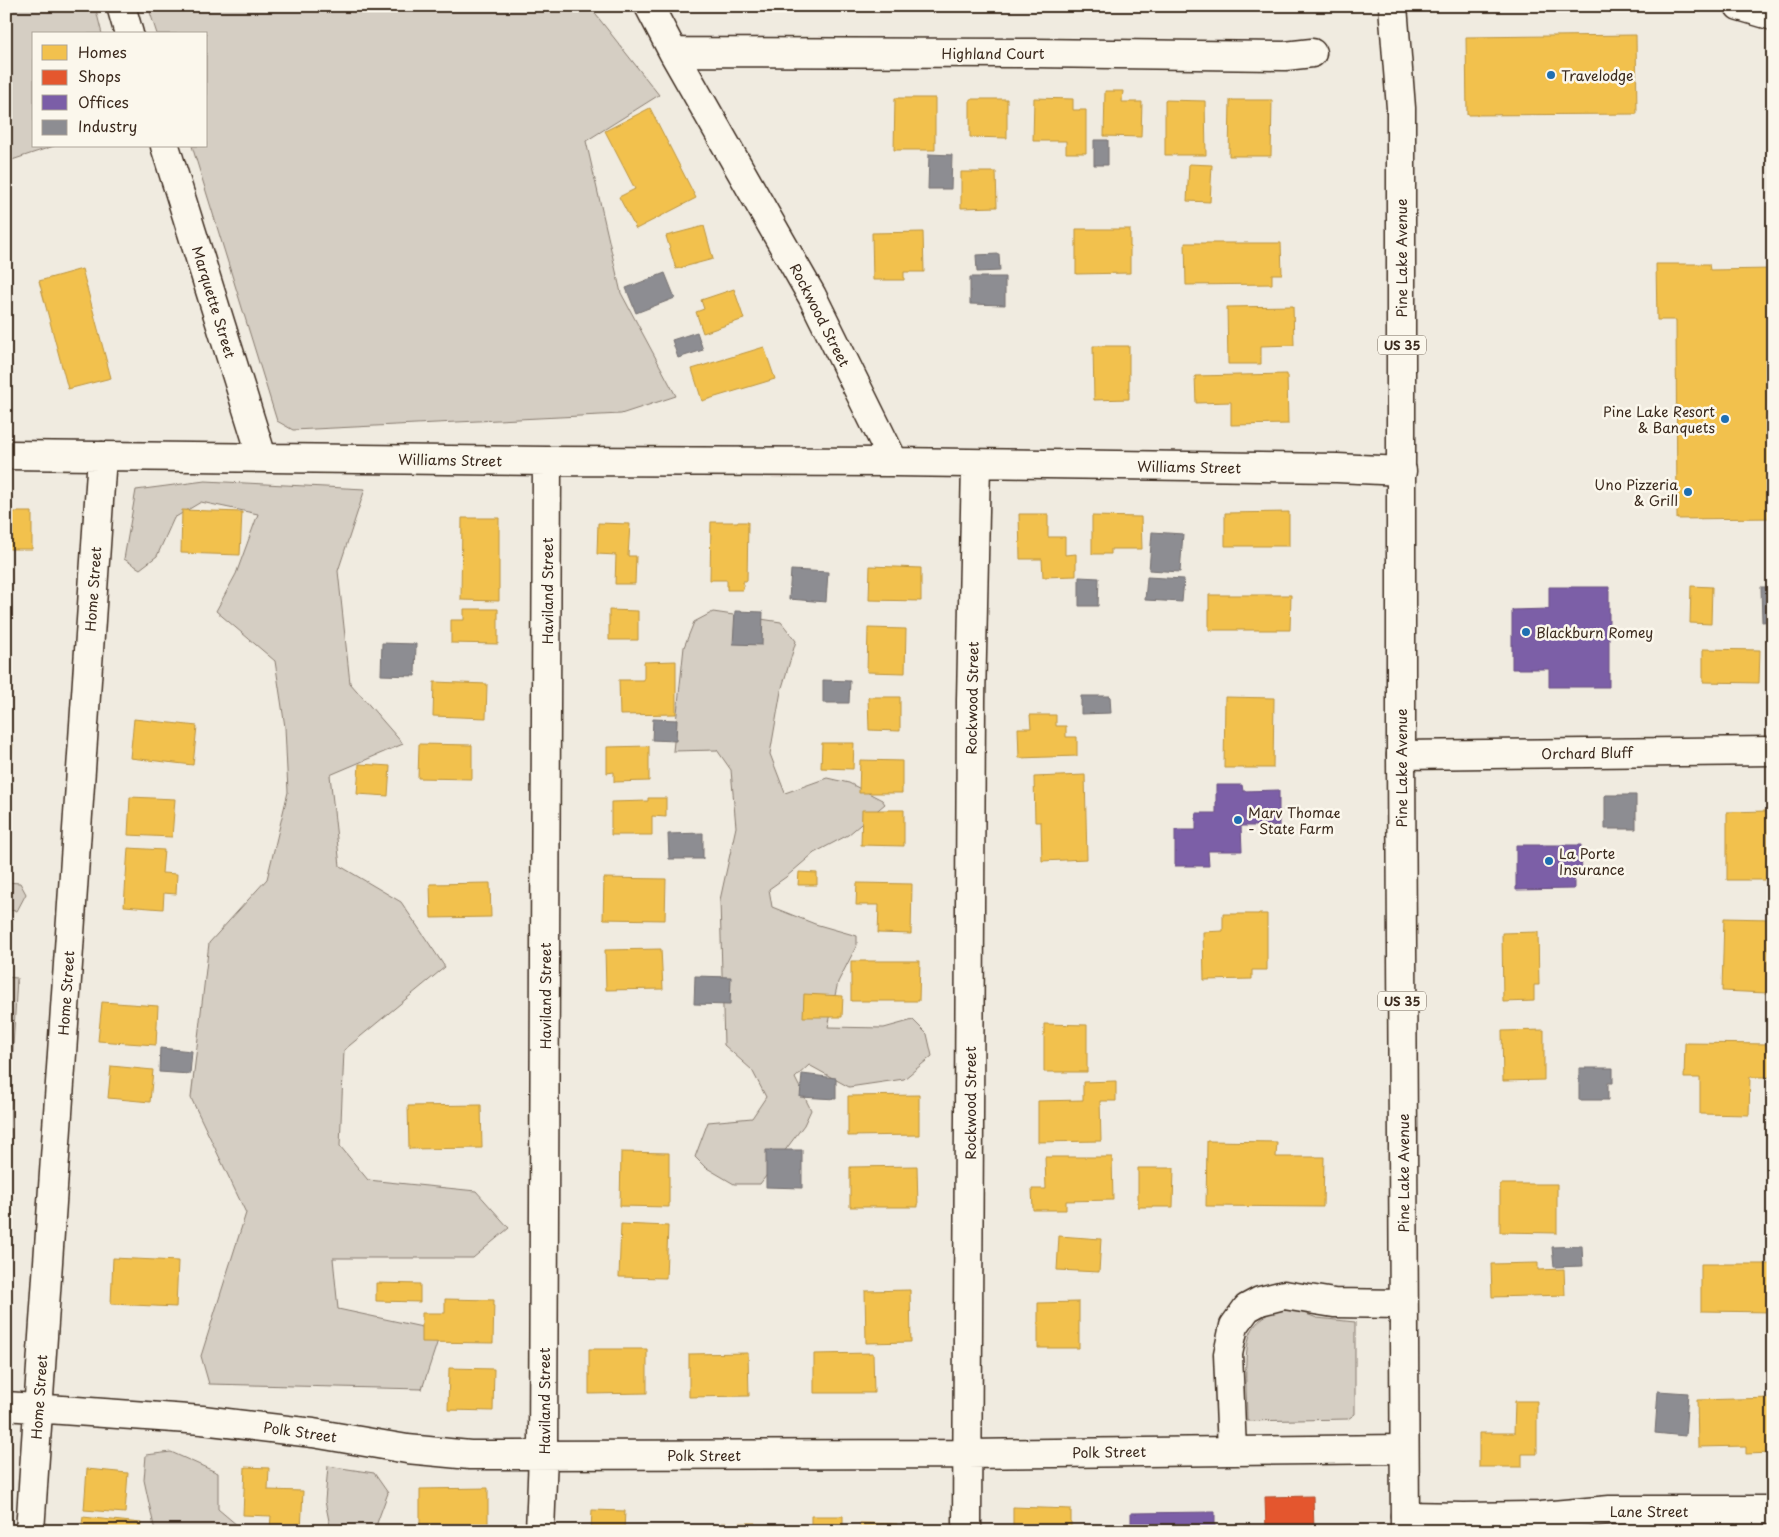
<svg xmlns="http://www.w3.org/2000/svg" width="1779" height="1537" font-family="'Playpen Sans',sans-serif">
<rect width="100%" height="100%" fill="#f0ebe0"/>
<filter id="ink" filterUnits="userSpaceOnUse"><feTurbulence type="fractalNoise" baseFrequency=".02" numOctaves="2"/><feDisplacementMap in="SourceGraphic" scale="10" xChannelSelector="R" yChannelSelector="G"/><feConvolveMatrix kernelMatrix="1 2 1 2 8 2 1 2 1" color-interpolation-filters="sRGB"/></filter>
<g filter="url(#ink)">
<path fill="#d5cec3" stroke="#887c70" d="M 6,6 L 95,6 L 102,34 L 34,34 L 34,146 L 54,146 L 6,162 Z
M 148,6 L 589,6 L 659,95 L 586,141 L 621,293 L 676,396 L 621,414 L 293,430 L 277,421 L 192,146 L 206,146 L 206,34 L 157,34 Z
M 205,481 L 365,489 L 338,571 L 350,683 L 403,744 L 330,775 L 340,866 L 401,902 L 445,967 L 344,1050 L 340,1146 L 368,1180 L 476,1191 L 509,1228 L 473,1258 L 333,1258 L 338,1309 L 441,1331 L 422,1389 L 209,1384 L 201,1356 L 246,1213 L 191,1098 L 209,943 L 267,879 L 288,792 L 285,727 L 275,661 L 216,611 L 236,574 L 258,514 L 201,502 L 174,518 L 157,556 L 140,569 L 124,559 L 136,490 Z
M 713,612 L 781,622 L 796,641 L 781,691 L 770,754 L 785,793 L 827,778 L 849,783 L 882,800 L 885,804 L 848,835 L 814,853 L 786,877 L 769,889 L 772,907 L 815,924 L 857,936 L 857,945 L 838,982 L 828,1027 L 884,1028 L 913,1020 L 927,1034 L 932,1056 L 904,1079 L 849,1087 L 809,1065 L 795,1078 L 811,1110 L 804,1125 L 760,1184 L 734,1184 L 705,1167 L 695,1157 L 708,1122 L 752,1118 L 766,1097 L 752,1070 L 724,1045 L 720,900 L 736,827 L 731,770 L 717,750 L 673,751 L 684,647 L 694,622 Z
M 6,882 L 20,883 L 26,894 L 17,911 L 6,910 Z
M 6,977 L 17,978 L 11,1082 L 10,1141 L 6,1141 Z
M 1287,1307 L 1317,1318 L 1355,1322 L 1355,1414 L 1348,1419 L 1247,1421 C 1247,1396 1243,1361 1249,1338 C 1253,1321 1271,1310 1287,1307 Z
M 171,1452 L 218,1473 L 218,1509 L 244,1531 L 155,1531 L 144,1480 L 146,1455 Z
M 328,1466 L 374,1473 L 388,1493 L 377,1523 L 378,1531 L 331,1531 L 325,1501 Z"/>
<path fill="#f2c14e" stroke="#bb9440" d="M 1178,6 L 1194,6 L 1194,10 L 1178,10 Z
M 1636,35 L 1637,114 L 1467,115 L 1466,37 Z
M 1105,91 L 1123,91 L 1122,102 L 1142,102 L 1141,137 L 1104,136 Z
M 895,98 L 935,98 L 935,150 L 894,150 Z
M 1034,98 L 1073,99 L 1073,110 L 1086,110 L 1086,153 L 1066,153 L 1066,141 L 1033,141 Z
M 970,99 L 1007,99 L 1007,138 L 970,137 Z
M 1165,100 L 1205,101 L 1206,155 L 1165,155 Z
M 1230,100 L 1272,100 L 1271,156 L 1229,156 Z
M 650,108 L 696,198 L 636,229 L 619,197 L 635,189 L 605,131 Z
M 1189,164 L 1212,165 L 1210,202 L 1187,201 Z
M 961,172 L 996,172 L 997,207 L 961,208 Z
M 704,226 L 713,259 L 676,269 L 666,236 Z
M 1076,229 L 1130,229 L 1130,273 L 1076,274 Z
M 923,232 L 924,272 L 904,272 L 904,280 L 873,280 L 872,233 Z
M 1185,243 L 1281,243 L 1282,274 L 1272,274 L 1272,284 L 1186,285 Z
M 1656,264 L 1709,264 L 1710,270 L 1773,269 L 1773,518 L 1677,519 L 1676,320 L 1657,320 Z
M 82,269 L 111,378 L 68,389 L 39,281 Z
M 734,289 L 744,319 L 703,333 L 696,312 L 704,309 L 701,300 Z
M 1293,306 L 1294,345 L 1261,346 L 1261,364 L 1228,364 L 1227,307 Z
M 1093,346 L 1129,346 L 1129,399 L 1094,400 Z
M 764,347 L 775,379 L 702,401 L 692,369 Z
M 1287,374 L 1288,424 L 1231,425 L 1231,402 L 1196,403 L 1195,376 Z
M 182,510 L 242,512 L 240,555 L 181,553 Z
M 6,512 L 32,512 L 32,549 L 6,549 Z
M 1289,512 L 1289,546 L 1225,546 L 1225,513 Z
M 1019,514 L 1048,514 L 1048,537 L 1065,537 L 1065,555 L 1076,554 L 1076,576 L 1043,577 L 1042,559 L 1020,559 Z
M 1092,516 L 1141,517 L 1142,549 L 1111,549 L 1111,554 L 1092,554 Z
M 462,518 L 499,518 L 499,601 L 461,600 Z
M 711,522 L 748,522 L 747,581 L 743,581 L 743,590 L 727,590 L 727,580 L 710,580 Z
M 598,523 L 630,524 L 628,556 L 636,556 L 635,584 L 615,584 L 616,555 L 597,554 Z
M 870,566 L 921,568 L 921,601 L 869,600 Z
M 1691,586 L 1712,587 L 1711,624 L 1690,623 Z
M 1209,595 L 1291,595 L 1290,630 L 1209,630 Z
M 464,609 L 498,609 L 498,644 L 451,643 L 451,620 L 464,620 Z
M 609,610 L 638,611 L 638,640 L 609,640 Z
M 868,628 L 906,629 L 905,673 L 867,672 Z
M 1703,649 L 1760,650 L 1759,683 L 1703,682 Z
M 676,661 L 676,714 L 620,715 L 619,680 L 644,680 L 644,662 Z
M 434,682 L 487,684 L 486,718 L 433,716 Z
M 868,697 L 900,697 L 900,731 L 869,730 Z
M 1225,697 L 1274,698 L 1273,768 L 1224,768 Z
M 1030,715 L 1056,715 L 1056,726 L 1066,726 L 1066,737 L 1077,737 L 1077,756 L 1019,758 L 1018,728 L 1031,728 Z
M 134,719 L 197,726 L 193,765 L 130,758 Z
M 6,743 L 13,744 L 6,802 Z
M 822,743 L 854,743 L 853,769 L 821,768 Z
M 419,744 L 472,745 L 472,779 L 418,778 Z
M 649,746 L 649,781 L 614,782 L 614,772 L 607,773 L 607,747 Z
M 860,760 L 902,761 L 902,793 L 859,793 Z
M 359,764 L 390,766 L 388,796 L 357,794 Z
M 1085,775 L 1087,859 L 1042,861 L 1041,822 L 1035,822 L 1034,777 Z
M 130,797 L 175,799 L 172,837 L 128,835 Z
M 648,798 L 666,798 L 666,817 L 652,816 L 652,835 L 611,835 L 611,802 L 648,801 Z
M 862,810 L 904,810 L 904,846 L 861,845 Z
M 1767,811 L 1768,880 L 1727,880 L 1727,812 Z
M 128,848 L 164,850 L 162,873 L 177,874 L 176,894 L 164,893 L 163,909 L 124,906 Z
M 799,872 L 817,873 L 817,885 L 798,885 Z
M 604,878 L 666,879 L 665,920 L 603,919 Z
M 490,883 L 491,917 L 431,918 L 430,884 Z
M 857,883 L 912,884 L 911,934 L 878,933 L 879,905 L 856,905 Z
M 1223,914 L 1267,914 L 1267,970 L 1252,970 L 1252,979 L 1204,980 L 1203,932 L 1223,931 Z
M 1724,918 L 1769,919 L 1767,993 L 1722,991 Z
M 1538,932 L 1539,985 L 1534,985 L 1534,1001 L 1503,1002 L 1502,933 Z
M 661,949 L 663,989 L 606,990 L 605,950 Z
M 851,961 L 920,961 L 919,1001 L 851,1001 Z
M 804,994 L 843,996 L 842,1017 L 803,1017 Z
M 102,1002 L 158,1006 L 156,1045 L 98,1041 Z
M 1044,1024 L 1087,1025 L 1087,1072 L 1044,1072 Z
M 1544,1030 L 1544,1080 L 1503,1081 L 1502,1031 Z
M 1685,1043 L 1773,1044 L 1773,1077 L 1750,1077 L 1749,1115 L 1700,1114 L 1700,1078 L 1684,1078 Z
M 111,1066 L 153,1070 L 150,1102 L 108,1098 Z
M 1116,1081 L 1116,1101 L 1100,1101 L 1101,1141 L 1038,1142 L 1038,1101 L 1083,1100 L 1083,1082 Z
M 919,1095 L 919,1135 L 848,1136 L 848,1096 Z
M 481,1105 L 482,1148 L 409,1149 L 408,1106 Z
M 1207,1141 L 1277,1142 L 1276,1157 L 1324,1157 L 1323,1207 L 1206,1206 Z
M 621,1152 L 669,1153 L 669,1207 L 620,1206 Z
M 1045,1157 L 1112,1157 L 1113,1200 L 1066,1201 L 1066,1210 L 1033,1210 L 1032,1189 L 1046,1189 Z
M 917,1166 L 918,1207 L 850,1207 L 850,1167 Z
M 1138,1168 L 1174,1168 L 1173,1207 L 1138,1207 Z
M 1500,1184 L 1557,1184 L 1557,1233 L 1500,1232 Z
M 621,1224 L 668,1226 L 666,1278 L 619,1277 Z
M 1059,1236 L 1101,1239 L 1099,1272 L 1057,1270 Z
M 113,1258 L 178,1261 L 176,1307 L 111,1304 Z
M 1538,1263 L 1538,1270 L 1564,1269 L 1565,1295 L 1492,1297 L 1491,1264 Z
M 1701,1264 L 1773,1264 L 1773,1312 L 1701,1311 Z
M 376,1283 L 420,1284 L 420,1302 L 376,1301 Z
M 910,1290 L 911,1342 L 866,1343 L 865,1291 Z
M 445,1299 L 494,1300 L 493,1343 L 422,1342 L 422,1313 L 445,1313 Z
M 1079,1302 L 1079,1348 L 1038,1348 L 1038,1303 Z
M 589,1349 L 647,1349 L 647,1393 L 589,1394 Z
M 748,1353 L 749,1396 L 689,1397 L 689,1354 Z
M 873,1353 L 874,1393 L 814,1393 L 814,1354 Z
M 449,1368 L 494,1369 L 493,1411 L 448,1410 Z
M 1773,1398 L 1773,1453 L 1746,1454 L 1746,1446 L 1698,1447 L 1697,1400 Z
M 1515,1401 L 1537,1401 L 1537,1454 L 1522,1454 L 1522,1467 L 1479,1467 L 1479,1433 L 1514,1433 Z
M 245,1467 L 269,1468 L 268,1490 L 303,1491 L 301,1531 L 270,1530 L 271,1516 L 243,1515 Z
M 87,1469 L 128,1473 L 125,1513 L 84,1510 Z
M 488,1488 L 488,1531 L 420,1531 L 420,1489 Z
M 1013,1507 L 1071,1509 L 1071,1531 L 1013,1531 Z
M 592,1510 L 625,1511 L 624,1531 L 591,1531 Z
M 811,1516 L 843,1516 L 843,1531 L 811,1531 Z
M 83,1517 L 141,1523 L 140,1531 L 81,1531 Z
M 721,1523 L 755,1523 L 755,1531 L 721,1531 Z
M 860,1523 L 897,1524 L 896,1531 L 860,1531 Z
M 650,1530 L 678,1530 L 678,1531 L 650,1531 Z"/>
<path fill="#e4572e" stroke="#b14a29" d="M 1313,1496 L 1314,1531 L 1266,1531 L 1265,1497 Z"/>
<path fill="#7b5ea7" stroke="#684e7e" d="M 1549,587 L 1609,587 L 1609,687 L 1549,687 L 1549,669 L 1512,669 L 1512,610 L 1549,609 Z
M 1216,785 L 1242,785 L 1243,791 L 1279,790 L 1279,826 L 1241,826 L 1242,851 L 1208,851 L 1209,866 L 1175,866 L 1175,830 L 1196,830 L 1196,813 L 1216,813 Z
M 1516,845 L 1581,845 L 1582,877 L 1574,878 L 1574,889 L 1516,890 Z
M 1215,1512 L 1215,1531 L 1131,1531 L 1131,1513 Z"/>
<path fill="#8d8d92" stroke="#746f6f" d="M 1094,140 L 1108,140 L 1108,165 L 1094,165 Z
M 929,154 L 952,155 L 951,189 L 928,189 Z
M 999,254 L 1000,271 L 977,272 L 976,255 Z
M 665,273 L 675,298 L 636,313 L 626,288 Z
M 970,277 L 1005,277 L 1005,305 L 970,304 Z
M 697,332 L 703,350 L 678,358 L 672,340 Z
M 1152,532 L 1183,534 L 1180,572 L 1149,570 Z
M 791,570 L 828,572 L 826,602 L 789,599 Z
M 1079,577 L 1099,578 L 1098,606 L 1079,606 Z
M 1147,577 L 1184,579 L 1182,602 L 1145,600 Z
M 1761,587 L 1773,587 L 1773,621 L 1762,622 Z
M 735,611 L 763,612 L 762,645 L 733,644 Z
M 382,643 L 416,644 L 415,676 L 381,675 Z
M 823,680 L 850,681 L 849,703 L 823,703 Z
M 1081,696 L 1110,696 L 1111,713 L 1081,714 Z
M 653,719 L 677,720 L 676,741 L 652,740 Z
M 1605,795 L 1636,795 L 1636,829 L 1605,829 Z
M 703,833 L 703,859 L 669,859 L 668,834 Z
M 695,976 L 731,977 L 730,1005 L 694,1004 Z
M 160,1048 L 192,1051 L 190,1074 L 159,1072 Z
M 1579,1068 L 1613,1068 L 1613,1083 L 1608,1083 L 1608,1100 L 1579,1100 Z
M 802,1074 L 836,1078 L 836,1099 L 800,1097 Z
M 766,1150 L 802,1150 L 802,1188 L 766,1187 Z
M 1582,1246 L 1583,1266 L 1554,1267 L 1552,1247 Z
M 1658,1391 L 1688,1393 L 1685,1436 L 1655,1433 Z"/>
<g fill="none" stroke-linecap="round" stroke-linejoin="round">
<defs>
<path id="minor" d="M 121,6 L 129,34
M 649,6 L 673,52 L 812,296 L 894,462
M 1739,6 L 1773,16
M 673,52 L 1032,53 L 1285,56 L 1312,53
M 165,146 L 262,457
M 6,455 L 547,461 L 894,462 L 1337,468 L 1402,471
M 1401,755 L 1773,751
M 6,1406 L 202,1420 L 313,1433 L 407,1449 L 470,1455 L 968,1454 L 1404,1449
M 1232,1451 L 1228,1354 L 1234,1326 L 1247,1308 L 1260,1301 L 1284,1295 L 1334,1303 L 1403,1304
M 1405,1516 L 1464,1517 L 1541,1516 L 1610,1510 L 1773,1510
M 30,1531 L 102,456
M 540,1531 L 543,1455 L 547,461
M 967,1531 L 971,700 L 976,464"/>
<path id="major" d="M 1393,6 L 1401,108 L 1401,755 L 1405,1531"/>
</defs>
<use href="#minor" stroke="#3b2a1e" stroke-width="31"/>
<use href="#major" stroke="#3b2a1e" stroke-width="31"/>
<use href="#minor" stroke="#fbf7ec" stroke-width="28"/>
<use href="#major" stroke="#fbf7ec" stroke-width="28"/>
</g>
</g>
<g fill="#1f6fb2" stroke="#fbf7ec" stroke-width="2">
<circle cx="1551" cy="75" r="5"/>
<circle cx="1725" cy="419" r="5"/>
<circle cx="1688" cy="492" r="5"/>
<circle cx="1526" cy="632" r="5"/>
<circle cx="1238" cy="820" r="5"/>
<circle cx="1549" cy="861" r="5"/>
</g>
<g text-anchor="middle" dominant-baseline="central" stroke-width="5" stroke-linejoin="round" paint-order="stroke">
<g fill="#fbf7ec" stroke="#75685c" stroke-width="1">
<rect x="1378" y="335.5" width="48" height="19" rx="4"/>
<rect x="1378" y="991.5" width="48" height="19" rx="4"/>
</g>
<g font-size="12" font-weight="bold" fill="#3b2a1e">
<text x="1402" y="345">US 35</text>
<text x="1402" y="1001">US 35</text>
</g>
<g font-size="14" fill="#3b2a1e" stroke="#fbf7ec">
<text x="993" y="53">Highland Court</text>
<text transform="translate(1401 258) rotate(-90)">Pine Lake Avenue</text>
<text transform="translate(214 302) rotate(73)">Marquette Street</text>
<text transform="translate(820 315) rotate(63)">Rockwood Street</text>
<text transform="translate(450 460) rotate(1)">Williams Street</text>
<text transform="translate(1189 467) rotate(1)">Williams Street</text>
<text transform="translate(93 589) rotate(-86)">Home Street</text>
<text transform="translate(547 591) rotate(-90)">Haviland Street</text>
<text transform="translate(972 698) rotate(-89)">Rockwood Street</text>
<text transform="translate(1587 753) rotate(-1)">Orchard Bluff</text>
<text transform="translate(1401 768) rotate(-90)">Pine Lake Avenue</text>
<text transform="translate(66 993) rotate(-86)">Home Street</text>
<text transform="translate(545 996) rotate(-90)">Haviland Street</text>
<text transform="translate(970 1103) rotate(-90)">Rockwood Street</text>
<text transform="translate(1403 1173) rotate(-90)">Pine Lake Avenue</text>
<text transform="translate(39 1397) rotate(-86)">Home Street</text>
<text transform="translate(544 1401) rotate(-90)">Haviland Street</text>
<text transform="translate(300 1432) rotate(8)">Polk Street</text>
<text transform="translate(1109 1452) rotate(-1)">Polk Street</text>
<text x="704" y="1455">Polk Street</text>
<text x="1649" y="1511">Lane Street</text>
</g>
<g font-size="14" fill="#3b2a1e" stroke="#fbf7ec" text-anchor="start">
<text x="1561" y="75">Travelodge</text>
<text x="1715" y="411" text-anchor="end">Pine Lake Resort<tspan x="1715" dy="16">&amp; Banquets</tspan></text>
<text x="1678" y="484" text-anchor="end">Uno Pizzeria<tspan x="1678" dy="16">&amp; Grill</tspan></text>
<text x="1536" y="632">Blackburn Romey</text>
<text x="1248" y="812">Marv Thomae<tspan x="1248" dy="16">- State Farm</tspan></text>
<text x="1559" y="853">La Porte<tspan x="1559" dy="16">Insurance</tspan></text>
</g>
</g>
<rect width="1779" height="1537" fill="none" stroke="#fbf7ec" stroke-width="25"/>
<rect x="12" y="12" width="1754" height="1512" fill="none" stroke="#3b2a1e" stroke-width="2" filter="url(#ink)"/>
<rect x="32" y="32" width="175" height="115" fill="#fbf7ec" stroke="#aea59a"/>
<rect x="42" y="45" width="25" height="15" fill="#f2c14e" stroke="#aea59a"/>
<text x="78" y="58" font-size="15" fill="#3b2a1e">Homes</text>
<rect x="42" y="70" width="25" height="15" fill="#e4572e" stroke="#aea59a"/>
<text x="78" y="82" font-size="15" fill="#3b2a1e">Shops</text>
<rect x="42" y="95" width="25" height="15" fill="#7b5ea7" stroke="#aea59a"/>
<text x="78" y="108" font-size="15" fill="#3b2a1e">Offices</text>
<rect x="42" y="120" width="25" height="15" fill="#8d8d92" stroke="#aea59a"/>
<text x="78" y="132" font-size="15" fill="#3b2a1e">Industry</text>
</svg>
